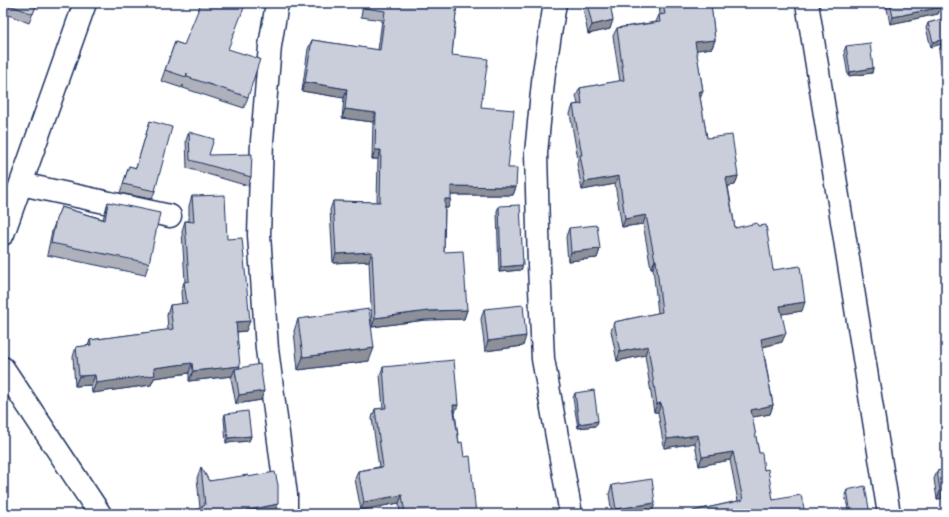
<svg xmlns="http://www.w3.org/2000/svg" width="949" height="517" font-family="'Architects Daughter',sans-serif">
<rect width="100%" height="100%" fill="#fff"/>
<filter id="ink" filterUnits="userSpaceOnUse"><feTurbulence type="fractalNoise" baseFrequency=".025" numOctaves="2"/><feDisplacementMap in="SourceGraphic" scale="8" xChannelSelector="R" yChannelSelector="G"/><feConvolveMatrix kernelMatrix="1 2 1 2 8 2 1 2 1" color-interpolation-filters="sRGB"/></filter>
<g filter="url(#ink)">
<g fill="none" stroke-linecap="round" stroke-linejoin="round">
<defs>
<path id="minor" d="M 277,3 L 270,46 L 262,141 L 259,235 L 267,349 L 286,495 L 286,514
M 555,3 L 544,72 L 536,153 L 539,265 L 543,359 L 571,514
M 807,3 L 889,514
M 21,184 L 170,216
M 3,234 L 85,3
M 3,368 L 100,514"/>
</defs>
<use href="#minor" stroke="#1b2f5e" stroke-width="25"/>
<use href="#minor" stroke="#fff" stroke-width="22"/>
</g>
<path fill="#aeb1bb" stroke="#1b2f5e" d="M 3,3 L 37,3 L 29,23 L 3,13 Z
M 363,3 L 457,3 L 452,55 L 481,107 L 516,187 L 513,195 L 451,195 L 448,208 L 445,208 L 444,252 L 467,310 L 464,319 L 425,320 L 372,327 L 369,261 L 333,263 L 330,210 L 333,201 L 377,202 L 378,159 L 372,159 L 373,122 L 342,118 L 344,98 L 302,91 L 308,49 L 312,40 L 378,50 L 382,20 L 361,17 Z
M 582,3 L 610,3 L 610,29 L 588,34 Z
M 659,3 L 723,3 L 711,6 L 715,40 L 712,48 L 696,50 L 703,91 L 700,97 L 707,138 L 738,176 L 735,185 L 728,186 L 735,228 L 758,226 L 773,270 L 802,311 L 781,314 L 782,342 L 763,347 L 773,405 L 770,414 L 752,417 L 759,453 L 773,500 L 805,514 L 692,514 L 693,511 L 738,501 L 730,460 L 699,466 L 695,443 L 664,448 L 658,412 L 654,412 L 645,355 L 617,361 L 611,331 L 614,322 L 658,313 L 653,268 L 651,268 L 643,224 L 622,227 L 615,184 L 582,190 L 577,164 L 578,159 L 570,114 L 573,105 L 578,104 L 576,96 L 580,88 L 620,81 L 613,36 L 617,28 L 656,22 L 659,15 L 660,15 Z
M 886,3 L 940,3 L 941,7 L 938,14 L 890,24 Z
M 946,18 L 946,91 L 939,51 L 941,44 L 931,47 L 926,28 L 928,23 Z
M 175,42 L 184,45 L 228,49 L 248,97 L 244,108 L 183,88 L 183,85 L 182,88 L 161,81 Z
M 846,46 L 873,68 L 872,73 L 848,76 L 844,51 Z
M 946,112 L 946,132 L 944,118 Z
M 150,121 L 155,191 L 152,199 L 120,193 L 129,166 L 136,168 Z
M 189,132 L 209,155 L 251,177 L 248,186 L 187,168 L 186,140 Z
M 945,143 L 946,143 L 946,173 L 942,151 Z
M 945,176 L 946,176 L 946,207 L 942,184 Z
M 192,196 L 227,239 L 246,331 L 237,332 L 239,368 L 261,400 L 236,404 L 231,378 L 232,376 L 189,381 L 189,373 L 154,378 L 151,385 L 92,393 L 91,385 L 75,386 L 73,357 L 76,347 L 88,346 L 90,340 L 168,330 L 167,315 L 170,305 L 182,304 L 181,292 L 184,282 L 185,282 L 182,231 L 185,221 L 189,221 L 189,206 Z
M 108,202 L 149,263 L 145,275 L 47,255 L 52,231 L 61,207 L 103,219 Z
M 499,206 L 523,265 L 521,270 L 499,272 L 497,211 Z
M 569,228 L 600,249 L 597,258 L 568,261 L 566,237 Z
M 945,229 L 946,229 L 946,252 L 942,237 Z
M 484,309 L 523,346 L 485,351 L 481,319 Z
M 298,319 L 369,361 L 298,370 L 294,331 Z
M 383,367 L 455,413 L 459,443 L 464,457 L 476,514 L 400,514 L 399,503 L 361,510 L 355,479 L 358,471 L 379,467 L 372,418 L 375,409 L 383,408 L 380,375 Z
M 575,393 L 598,421 L 596,426 L 578,428 L 573,398 Z
M 225,414 L 251,436 L 249,441 L 226,443 L 224,418 Z
M 201,467 L 209,481 L 248,477 L 278,504 L 274,514 L 190,514 L 200,508 L 197,478 Z
M 946,469 L 946,498 L 937,499 L 934,479 L 937,471 Z
M 612,485 L 652,513 L 643,514 L 612,514 L 609,494 Z
M 847,490 L 870,514 L 849,514 L 845,495 Z"/>
<path fill="#8d9099" stroke="#1b2f5e" d="M 709,3 L 723,3 L 707,6 Z
M 941,7 L 938,14 L 890,24 L 893,17 Z
M 613,20 L 610,29 L 588,34 L 592,25 Z
M 946,39 L 946,43 L 941,43 L 941,44 L 931,47 L 933,42 Z
M 715,40 L 712,48 L 691,51 L 695,42 Z
M 873,68 L 872,73 L 848,76 L 850,72 Z
M 305,82 L 347,89 L 344,98 L 302,91 Z
M 699,91 L 703,91 L 700,99 Z
M 345,109 L 376,113 L 373,122 L 342,118 Z
M 375,150 L 381,150 L 378,159 L 372,159 Z
M 619,176 L 615,184 L 582,190 L 585,182 Z
M 738,176 L 735,185 L 723,187 L 726,178 Z
M 451,186 L 516,187 L 513,195 L 448,195 Z
M 445,199 L 451,199 L 448,208 L 442,208 Z
M 646,215 L 643,224 L 622,227 L 625,219 Z
M 600,249 L 597,258 L 568,261 L 571,252 Z
M 372,252 L 369,261 L 333,263 L 336,254 Z
M 655,260 L 656,260 L 653,268 L 651,268 Z
M 523,265 L 521,270 L 499,272 L 501,267 Z
M 805,302 L 802,311 L 776,315 L 780,306 Z
M 467,310 L 464,319 L 425,320 L 372,327 L 375,318 L 428,311 Z
M 250,321 L 246,331 L 232,332 L 236,322 Z
M 786,333 L 782,342 L 758,348 L 761,339 Z
M 526,336 L 523,346 L 485,351 L 488,341 Z
M 648,346 L 645,355 L 617,361 L 620,352 Z
M 374,348 L 369,361 L 298,370 L 303,357 Z
M 192,363 L 189,373 L 154,378 L 151,385 L 92,393 L 96,383 L 154,368 Z
M 240,366 L 236,376 L 235,369 L 232,376 L 189,381 L 193,371 Z
M 95,375 L 91,385 L 75,386 L 79,376 Z
M 264,391 L 261,400 L 236,404 L 239,395 Z
M 661,403 L 658,412 L 654,412 L 657,404 Z
M 453,405 L 458,405 L 455,413 Z
M 773,405 L 770,414 L 748,418 L 751,410 Z
M 598,421 L 596,426 L 578,428 L 579,424 Z
M 698,435 L 695,443 L 664,448 L 667,439 Z
M 251,436 L 249,441 L 226,443 L 228,438 Z
M 733,452 L 730,460 L 699,466 L 702,457 Z
M 946,490 L 946,498 L 937,499 L 940,491 Z
M 402,495 L 399,503 L 361,510 L 364,502 Z
M 655,503 L 652,513 L 643,514 L 614,514 L 616,509 Z
M 278,504 L 274,514 L 230,514 Z"/>
<path fill="#caceda" stroke="#1b2f5e" d="M 4,3 L 37,3 L 33,14 Z
M 201,3 L 240,3 L 245,5 L 228,49 L 260,59 L 248,97 L 187,77 L 187,73 L 186,77 L 165,70 L 175,42 L 184,45 Z
M 365,3 L 457,3 L 452,55 L 488,59 L 481,107 L 514,110 L 508,168 L 517,168 L 516,187 L 451,186 L 451,199 L 445,199 L 444,252 L 463,251 L 467,310 L 428,311 L 375,318 L 372,252 L 336,254 L 333,201 L 380,202 L 381,150 L 375,150 L 376,113 L 345,109 L 347,89 L 305,82 L 312,40 L 380,50 L 385,11 L 364,8 Z
M 587,3 L 610,3 L 613,20 L 592,25 Z
M 663,3 L 711,3 L 715,40 L 695,42 L 703,91 L 699,91 L 707,138 L 732,135 L 738,176 L 726,178 L 735,228 L 757,223 L 758,226 L 766,225 L 773,270 L 800,266 L 805,302 L 780,306 L 786,333 L 761,339 L 773,405 L 751,410 L 759,453 L 762,453 L 764,470 L 768,469 L 773,500 L 801,495 L 805,514 L 693,514 L 693,511 L 743,500 L 733,452 L 702,457 L 698,435 L 667,439 L 661,403 L 657,404 L 648,346 L 620,352 L 614,322 L 662,312 L 656,260 L 655,260 L 646,215 L 625,219 L 619,176 L 585,182 L 580,155 L 582,155 L 573,105 L 582,104 L 580,88 L 624,80 L 617,28 L 660,22 L 659,15 L 665,14 Z
M 890,3 L 940,3 L 941,7 L 893,17 Z
M 946,18 L 946,39 L 933,42 L 928,23 Z
M 946,41 L 946,67 L 941,43 Z
M 870,43 L 873,68 L 850,72 L 846,46 Z
M 150,121 L 172,127 L 155,191 L 123,184 L 129,166 L 136,168 Z
M 189,132 L 214,139 L 209,155 L 252,154 L 251,177 L 190,160 Z
M 225,195 L 227,239 L 242,238 L 250,321 L 236,322 L 240,366 L 193,371 L 192,363 L 154,368 L 155,375 L 96,383 L 95,375 L 79,376 L 76,347 L 91,345 L 90,340 L 173,329 L 170,305 L 187,303 L 184,282 L 189,281 L 185,221 L 194,222 L 192,196 Z
M 108,202 L 160,213 L 149,263 L 51,243 L 56,219 L 61,207 L 105,220 Z
M 520,205 L 523,265 L 501,267 L 499,206 Z
M 597,225 L 600,249 L 571,252 L 569,228 Z
M 523,305 L 526,336 L 488,341 L 484,309 Z
M 369,309 L 374,348 L 303,357 L 298,319 Z
M 454,360 L 458,405 L 453,405 L 459,443 L 462,442 L 464,457 L 470,456 L 476,514 L 405,514 L 402,495 L 364,502 L 358,471 L 383,467 L 375,409 L 386,408 L 383,367 Z
M 260,364 L 264,391 L 239,395 L 235,369 Z
M 594,390 L 598,421 L 579,424 L 575,393 Z
M 248,411 L 251,436 L 228,438 L 225,414 Z
M 201,467 L 209,481 L 248,475 L 248,477 L 275,472 L 278,485 L 278,504 L 230,514 L 190,514 L 205,505 Z
M 946,469 L 946,490 L 940,491 L 937,471 Z
M 652,479 L 655,503 L 616,509 L 612,485 Z
M 865,486 L 870,514 L 851,514 L 847,490 Z"/>
</g>
<rect width="949" height="517" fill="none" stroke="#fff" stroke-width="16"/>
<rect x="8" y="8" width="933" height="501" fill="none" stroke="#1b2f5e" stroke-width="1.5" filter="url(#ink)"/>
</svg>
